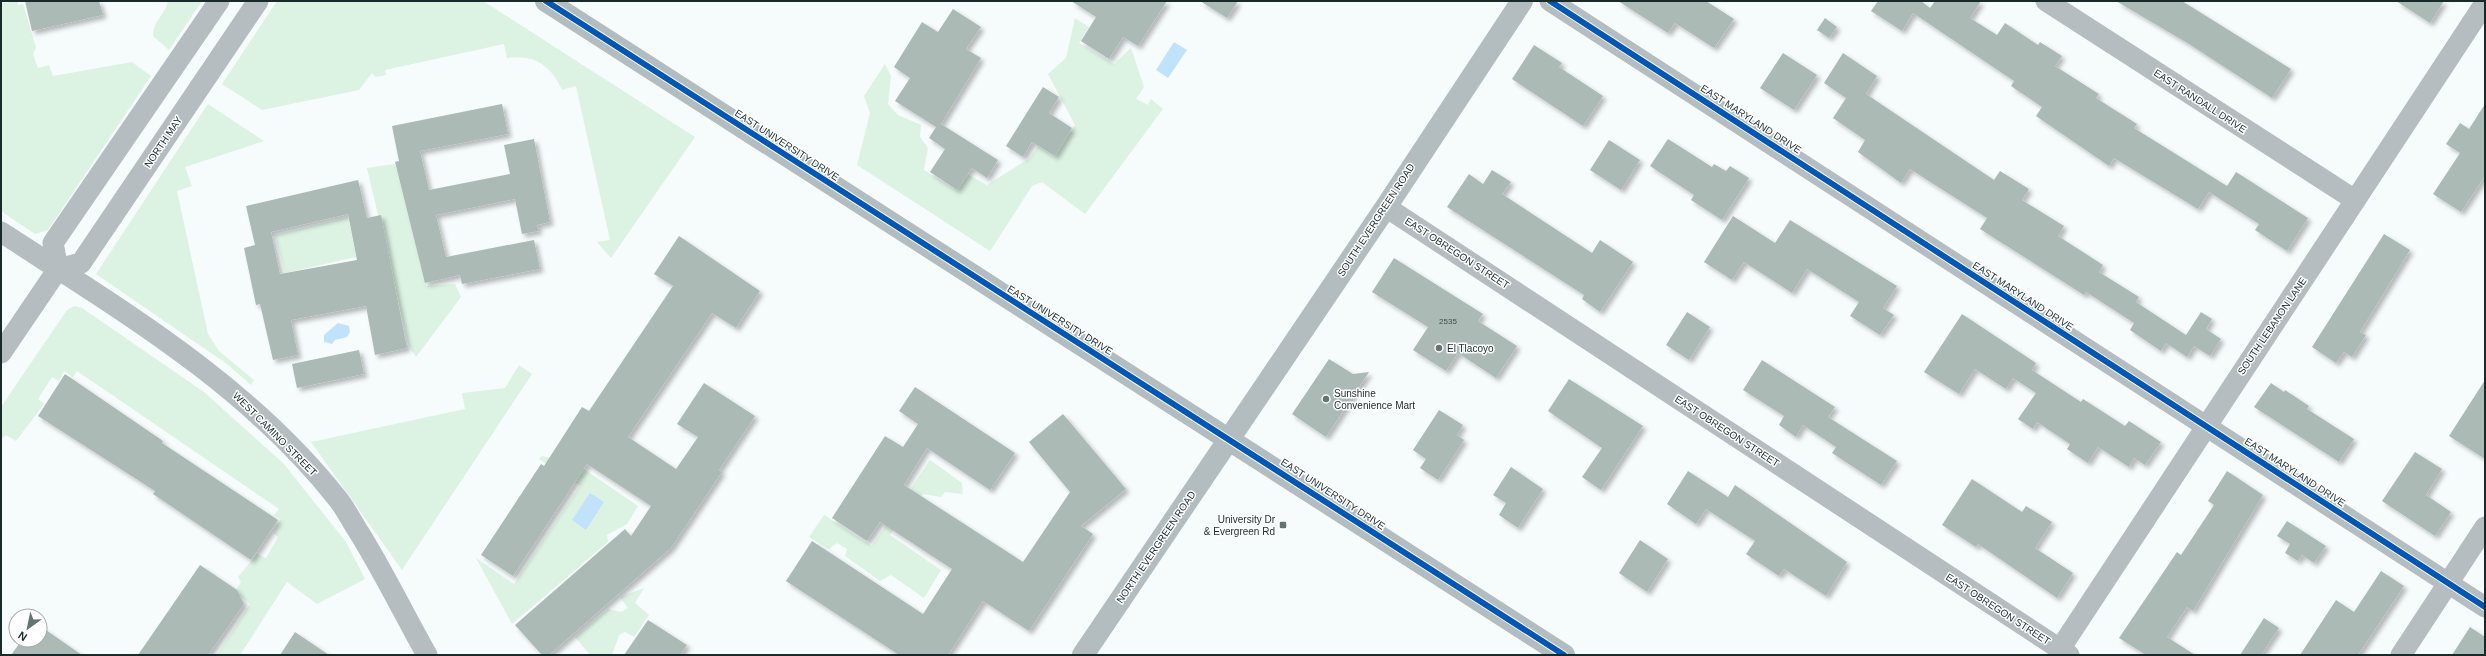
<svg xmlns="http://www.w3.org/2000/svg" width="2486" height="656" font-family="Helvetica,sans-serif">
<defs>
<filter id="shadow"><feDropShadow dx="3.5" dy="3.5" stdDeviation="2" flood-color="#0004"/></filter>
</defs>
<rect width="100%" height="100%" fill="#f6fbfb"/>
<path fill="#dcf2e3" d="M 1,1 L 4,3 L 18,1 L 18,5 L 23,4 L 36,48 L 33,54 L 38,68 L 49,65 L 53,76 L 132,62 L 151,76 L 48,230 L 35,234 L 1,211 Z
M 168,1 L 202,1 L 169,50 L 153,36 C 153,20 165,16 168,1 Z
M 277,1 L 483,1 L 695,137 L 611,258 L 597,242 L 610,240 L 576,86 L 562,90 C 551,65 534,54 507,58 L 504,44 L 385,70 L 386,75 L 376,77 L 372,73 L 359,90 L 262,110 L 222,84 Z
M 1075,18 L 1089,27 L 1079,43 L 1114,64 L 1131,48 L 1144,87 L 1136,99 L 1148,105 L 1151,99 L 1163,109 L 1085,214 L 1042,182 L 1032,186 L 990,251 L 857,165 L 870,113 L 864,96 L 885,64 L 891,76 L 888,104 L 898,115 L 921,125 L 920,137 L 928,148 L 924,170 L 954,189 L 967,174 L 987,185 L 1030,158 L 1038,146 L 1054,155 L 1075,125 L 1048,74 L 1066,58 Z
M 208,104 L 264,141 L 185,167 L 192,186 L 177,191 L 208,334 L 219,351 L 254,380 L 251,385 L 227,364 L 96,274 Z
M 395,164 L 426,286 L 455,284 L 461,297 L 416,357 L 409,346 L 367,168 Z
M 348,217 L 356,257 L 285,273 L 275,235 Z
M 74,306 L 82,308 L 204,392 L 283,463 L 346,542 L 365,579 L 317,604 L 287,582 L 240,655 L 217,655 L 250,604 L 235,592 L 241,582 L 238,577 L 257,554 L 266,558 L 278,537 L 273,533 L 281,519 L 274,515 L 279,509 L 77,371 L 73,377 L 64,371 L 59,381 L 52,377 L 38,399 L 44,404 L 16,441 L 6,435 L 1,439 L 1,407 L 67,310 Z
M 519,365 L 532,374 L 402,570 L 311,442 L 465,409 L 462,393 L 505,388 Z
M 542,456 L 575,463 L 638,506 L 627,524 L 607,535 L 608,542 L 512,624 L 476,558 L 514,584 L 580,486 L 539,459 Z
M 930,460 L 962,483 L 963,494 L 945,492 L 941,497 L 923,494 L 912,504 L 890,535 L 941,570 L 924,598 L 891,575 L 880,581 L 845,556 L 847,549 L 837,543 L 829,549 L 809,537 L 824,515 L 872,546 Z
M 644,588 L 635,603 L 649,615 L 634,637 L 625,632 L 619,635 L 612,655 L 590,655 L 575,637 L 608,609 L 621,612 L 628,608 L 620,597 Z"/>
<path fill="#c0e2fa" d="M 1174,42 L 1187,50 L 1168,78 L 1156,70 Z
M 338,323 L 349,326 L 350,332 L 347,337 L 335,340 L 332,344 L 324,342 L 324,335 Z
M 590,493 L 604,502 L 586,530 L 572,520 Z"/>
<path fill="#acbab6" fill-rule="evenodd" filter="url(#shadow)" d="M 25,1 L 99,1 L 103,15 L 32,31 Z
M 1071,1 L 1167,1 L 1138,46 L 1123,37 L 1109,59 L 1081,41 L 1096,17 Z
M 1200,1 L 1238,1 L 1227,18 Z
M 1618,1 L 1706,1 L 1734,19 L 1714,48 L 1675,23 L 1668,33 Z
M 1878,1 L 1921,1 L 1930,8 L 1935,1 L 1981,1 L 1970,18 L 1997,35 L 2005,23 L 2038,45 L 2040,42 L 2062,56 L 2055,66 L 2099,94 L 2096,98 L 2137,124 L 2134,128 L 2227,186 L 2236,172 L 2308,218 L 2287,251 L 2255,230 L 2259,224 L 2209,192 L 2198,209 L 2114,158 L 2109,166 L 2036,116 L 2042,107 L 2011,86 L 2014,81 L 1913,13 L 1902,31 L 1871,11 Z
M 2116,1 L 2182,1 L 2291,69 L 2272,98 L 2189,44 Z
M 2396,1 L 2444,1 L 2430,23 Z
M 953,9 L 981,27 L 966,49 L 981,58 L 941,124 L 998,160 L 987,178 L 972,168 L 957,190 L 930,172 L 945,149 L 929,138 L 936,127 L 895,101 L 910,78 L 894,67 L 922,22 L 938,32 Z
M 1825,18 L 1837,27 L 1829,38 L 1817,30 Z
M 1534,45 L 1562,63 L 1559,67 L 1603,96 L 1583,126 L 1512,79 Z
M 1783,53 L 1817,75 L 1794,110 L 1760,88 Z
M 1843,53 L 1877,76 L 1866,94 L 1994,180 L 2000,171 L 2029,189 L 2022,200 L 2064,226 L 2058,236 L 2103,265 L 2099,272 L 2139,297 L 2136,302 L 2186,335 L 2201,312 L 2212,319 L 2206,329 L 2221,339 L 2210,356 L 2194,346 L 2187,357 L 2166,343 L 2161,351 L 2130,330 L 2134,323 L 2086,292 L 2084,295 L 1980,229 L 1987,218 L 1910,169 L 1901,183 L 1858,152 L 1865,140 L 1833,118 L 1846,98 L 1824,83 Z
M 1043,87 L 1059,97 L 1049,113 L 1072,128 L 1055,156 L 1032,142 L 1023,157 L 1006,146 Z
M 502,104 L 508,134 L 420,151 L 429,190 L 510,174 L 504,145 L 534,139 L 550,222 L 537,225 L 539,231 L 522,234 L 515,199 L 436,215 L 446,257 L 534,240 L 540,269 L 462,284 L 460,275 L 425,283 L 395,162 L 399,161 L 392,126 Z
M 2485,104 L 2485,176 L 2461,212 L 2433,194 L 2460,153 L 2446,144 L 2460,123 L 2469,129 Z
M 1668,139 L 1712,167 L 1714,164 L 1726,171 L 1730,166 L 1749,178 L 1722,220 L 1691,200 L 1694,195 L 1650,166 Z
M 1609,140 L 1640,160 L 1621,190 L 1590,170 Z
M 1492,170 L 1511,182 L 1502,194 L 1592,253 L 1600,240 L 1633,262 L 1600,312 L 1582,299 L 1584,295 L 1447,207 L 1469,174 L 1483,184 Z
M 358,180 L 367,218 L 381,215 L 407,348 L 375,355 L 366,306 L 291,320 L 298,355 L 273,360 L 260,304 L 256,305 L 244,248 L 255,245 L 246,206 ZM 348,214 L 357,260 L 280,274 L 271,232 Z
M 1733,216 L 1775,243 L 1790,220 L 1897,286 L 1883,308 L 1894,315 L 1880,335 L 1850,316 L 1859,302 L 1807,269 L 1792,293 L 1744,262 L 1732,280 L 1704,262 Z
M 2384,234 L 2410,250 L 2360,332 L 2366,335 L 2352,357 L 2344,352 L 2336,363 L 2312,347 Z
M 679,236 L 760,291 L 736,328 L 712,313 L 628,437 L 676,469 L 698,437 L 677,424 L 704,383 L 755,416 L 719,470 L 722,472 L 671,548 L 549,655 L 542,655 L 515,625 L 625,529 L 631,536 L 651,506 L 587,464 L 513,576 L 481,555 L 541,464 L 544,466 L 582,407 L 589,411 L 673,286 L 654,274 Z
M 1394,258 L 1483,314 L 1478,321 L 1517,346 L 1496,378 L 1458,353 L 1446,371 L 1413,350 L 1428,327 L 1372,292 Z
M 1687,312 L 1710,327 L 1689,360 L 1666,345 Z
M 1962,314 L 2036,363 L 2032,370 L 2081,402 L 2083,399 L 2125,426 L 2129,421 L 2161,442 L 2145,465 L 2134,458 L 2129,467 L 2098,447 L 2088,463 L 2067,449 L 2070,444 L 2037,422 L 2033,429 L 2018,419 L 2036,393 L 2013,378 L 2006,389 L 1975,369 L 1959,394 L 1924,372 Z
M 359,350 L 364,374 L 297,388 L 292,364 Z
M 1329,359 L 1353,374 L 1369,372 L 1326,437 L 1292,414 Z
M 1762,360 L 1835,407 L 1828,417 L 1897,461 L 1881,485 L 1832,453 L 1836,447 L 1803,425 L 1796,437 L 1779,425 L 1784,416 L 1743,390 Z
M 65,374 L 163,441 L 162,443 L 278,520 L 251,560 L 153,494 L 155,491 L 38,416 Z
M 1569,379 L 1643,426 L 1601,490 L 1582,477 L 1602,448 L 1548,411 Z
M 2485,380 L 2485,459 L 2449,436 Z
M 2271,383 L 2284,392 L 2285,390 L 2309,406 L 2307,409 L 2354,439 L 2339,462 L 2254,407 Z
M 915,387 L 1015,453 L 990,490 L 927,448 L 904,485 L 1023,562 L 1070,492 L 1029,442 L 1063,414 L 1126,489 L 1081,526 L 1093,534 L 1029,631 L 983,601 L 948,655 L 899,655 L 786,581 L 812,541 L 923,614 L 952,569 L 880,522 L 867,541 L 832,518 L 885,436 L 903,447 L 918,424 L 899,411 Z
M 1439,410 L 1463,425 L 1457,435 L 1464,440 L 1438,480 L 1420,468 L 1426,459 L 1413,450 Z
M 2415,452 L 2442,469 L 2426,495 L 2451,512 L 2435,536 L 2382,501 Z
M 1511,467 L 1543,489 L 1518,528 L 1499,515 L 1506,503 L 1493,495 Z
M 1688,471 L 1728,497 L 1735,485 L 1847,562 L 1826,596 L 1784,569 L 1779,576 L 1746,554 L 1755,541 L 1706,509 L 1696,524 L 1667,504 Z
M 2227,471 L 2263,495 L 2193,611 L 2187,607 L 2167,637 L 2195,655 L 2146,655 L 2119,638 L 2177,552 L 2181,555 L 2214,505 L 2208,501 Z
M 1972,479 L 2022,512 L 2026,506 L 2052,522 L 2035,548 L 2073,573 L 2057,598 L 1978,544 L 1976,547 L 1942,525 Z
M 2287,521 L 2326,546 L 2314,563 L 2302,555 L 2298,561 L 2285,553 L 2290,544 L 2277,536 Z
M 1640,540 L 1668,559 L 1647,592 L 1619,573 Z
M 200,565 L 237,590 L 244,604 L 208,655 L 138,655 Z
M 2381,571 L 2404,586 L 2358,655 L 2300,655 L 2336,600 L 2354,612 Z
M 2264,618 L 2279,628 L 2261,655 L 2240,655 Z
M 648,620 L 687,645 L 680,655 L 624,655 Z
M 40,626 L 82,655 L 11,655 L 22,640 L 40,640 Z
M 2470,627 L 2485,637 L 2485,655 L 2452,655 Z
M 295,632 L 329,655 L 280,655 Z"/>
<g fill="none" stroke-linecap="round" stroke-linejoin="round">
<path stroke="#b5bdc0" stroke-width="21" d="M 1550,1 L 2485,607
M 2046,1 L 2355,200
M 1386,207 L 2069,655
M 1,232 C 121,310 247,384 337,498 C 346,509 352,522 360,534 C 384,573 404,614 427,655
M 58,269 L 53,243 L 219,1
M 1,353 L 58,269 L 81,263 L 258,1
M 2060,649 L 2485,3
M 2401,655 L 2485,527"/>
<path stroke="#b3bcbf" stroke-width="22" d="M 546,1 L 1564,655
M 1083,655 L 1386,207 L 1522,1"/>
<defs>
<path id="cycleway" d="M 546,1 L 1564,655
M 1550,1 L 2485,607"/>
</defs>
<use href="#cycleway" stroke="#fff" stroke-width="8"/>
<use href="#cycleway" stroke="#0057b8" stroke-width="6"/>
</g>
<g fill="#667373" stroke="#fff" stroke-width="1.5">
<circle cx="1439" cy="348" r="4"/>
<circle cx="1326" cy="399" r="4"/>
<rect x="1279" y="521" width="8" height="8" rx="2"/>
</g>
<g text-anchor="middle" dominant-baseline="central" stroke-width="3" stroke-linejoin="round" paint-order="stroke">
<g font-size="8" fill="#3d4e4d">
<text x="1448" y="321">2535</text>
</g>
<g font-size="10" fill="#182a2a" stroke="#fff">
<text transform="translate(2200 101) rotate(33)">EAST RANDALL DRIVE</text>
<text transform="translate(1751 119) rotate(33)">EAST MARYLAND DRIVE</text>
<text transform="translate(163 142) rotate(-56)">NORTH MAY</text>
<text transform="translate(787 145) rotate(33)">EAST UNIVERSITY DRIVE</text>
<text transform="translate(1376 220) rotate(-57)">SOUTH EVERGREEN ROAD</text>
<text transform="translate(1457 253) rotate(33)">EAST OBREGON STREET</text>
<text transform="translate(2023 296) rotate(33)">EAST MARYLAND DRIVE</text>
<text transform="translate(1060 320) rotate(32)">EAST UNIVERSITY DRIVE</text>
<text transform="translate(2272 326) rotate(-56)">SOUTH LEBANON LANE</text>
<text transform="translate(1727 431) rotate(33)">EAST OBREGON STREET</text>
<text transform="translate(275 434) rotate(45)">WEST CAMINO STREET</text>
<text transform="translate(2295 472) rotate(33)">EAST MARYLAND DRIVE</text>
<text transform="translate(1333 494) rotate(33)">EAST UNIVERSITY DRIVE</text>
<text transform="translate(1156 547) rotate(-56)">NORTH EVERGREEN ROAD</text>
<text transform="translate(1998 609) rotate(33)">EAST OBREGON STREET</text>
</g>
<g font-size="10" fill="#182a2a" stroke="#fff" text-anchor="start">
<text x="1447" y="348">El Tlacoyo</text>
<text x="1334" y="393">Sunshine<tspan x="1334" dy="12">Convenience Mart</tspan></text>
<text x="1275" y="519" text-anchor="end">University Dr<tspan x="1275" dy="12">&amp; Evergreen Rd</tspan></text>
</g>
</g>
<rect width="2486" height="656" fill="none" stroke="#182a2a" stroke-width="4"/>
<g transform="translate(28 628) rotate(213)"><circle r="19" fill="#ffffff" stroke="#a3aaaa"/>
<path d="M0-3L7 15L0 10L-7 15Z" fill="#667373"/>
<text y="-6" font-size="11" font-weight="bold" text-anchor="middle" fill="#182a2a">N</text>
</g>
</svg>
